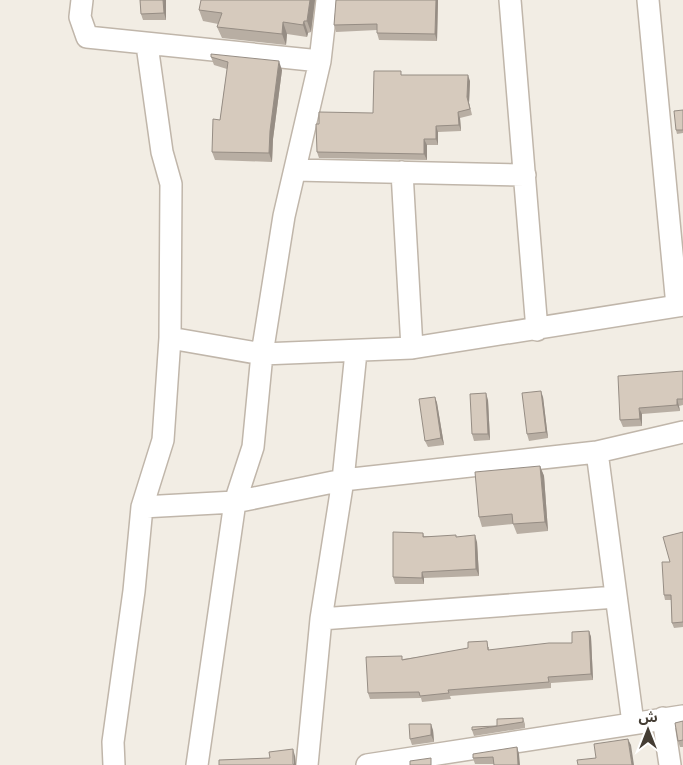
<svg xmlns="http://www.w3.org/2000/svg" width="683" height="765" font-family="'Sofia Sans Condensed','Noto Sans Arabic',sans-serif">
<rect width="100%" height="100%" fill="#f2ede4"/>
<g fill="none" stroke-linecap="round" stroke-linejoin="round">
<defs>
<path id="street" d="M 82,0 L 80,17 L 87,37 L 320,61
M 510,0 L 537,330
M 648,0 L 677,306
M 295,170 L 525,175
M 402,172 L 412,348
M 170,338 L 262,354 L 412,348 L 683,305
M 597,452 L 633,723
M 142,507 L 235,502 L 343,480 L 597,452 L 683,432
M 321,619 L 616,597
M 663,718 L 670,765
M 114,765 L 113,742 L 134,591 L 142,507 L 163,440 L 170,338 L 171,184 L 162,152 L 147,45
M 197,765 L 235,502 L 253,447 L 262,354 L 284,216 L 320,61 L 327,0
M 307,765 L 321,619 L 343,480 L 356,352
M 367,765 L 683,716"/>
</defs>
<use href="#street" stroke="#c0b6aa" stroke-width="24"/>
<use href="#street" stroke="#fff" stroke-width="21"/>
</g>
<path fill="#b8aea3" d="M 140,0 L 166,0 L 166,20 L 143,20 L 141,14 Z
M 315,0 L 311,32 L 308,33 L 307,37 L 287,34 L 286,45 L 222,38 L 217,27 L 218,24 L 203,21 L 199,10 Z
M 336,0 L 438,0 L 437,41 L 379,40 L 377,33 L 377,30 L 336,32 L 334,25 Z
M 211,57 L 282,70 L 273,139 L 272,162 L 215,160 L 212,152 L 220,120 L 227,69 L 214,65 Z
M 402,75 L 470,81 L 469,103 L 472,115 L 460,118 L 461,131 L 438,132 L 438,145 L 427,145 L 427,160 L 319,158 L 317,152 L 319,124 L 373,113 Z
M 683,110 L 683,133 L 677,134 L 676,130 Z
M 683,371 L 683,405 L 679,406 L 680,411 L 642,414 L 642,426 L 623,427 L 620,420 Z
M 435,397 L 437,403 L 444,445 L 428,447 L 425,441 Z
M 543,397 L 548,438 L 529,441 L 527,434 Z
M 488,400 L 490,440 L 474,441 L 472,434 Z
M 540,466 L 544,476 L 548,531 L 517,534 L 513,524 L 482,527 L 479,517 Z
M 683,532 L 683,627 L 674,628 L 672,623 L 671,600 L 665,600 L 664,595 L 670,562 Z
M 423,533 L 424,536 L 457,537 L 477,542 L 479,576 L 424,578 L 424,584 L 395,584 L 393,577 Z
M 589,631 L 591,637 L 593,680 L 551,683 L 551,688 L 450,696 L 451,699 L 422,702 L 421,698 L 370,699 L 368,693 L 403,659 L 489,647 L 489,650 L 572,643 Z
M 523,718 L 525,724 L 525,728 L 474,736 L 472,730 L 497,726 Z
M 683,721 L 683,747 L 680,747 L 678,741 Z
M 433,730 L 434,742 L 412,745 L 410,739 Z
M 517,747 L 519,754 L 494,764 L 475,764 L 473,758 Z"/>
<path fill="#968d84" d="M 163,0 L 166,0 L 166,20 L 164,13 Z
M 310,0 L 315,0 L 311,32 L 307,21 Z
M 436,0 L 438,0 L 437,41 L 435,34 Z
M 304,21 L 308,33 L 307,37 L 303,25 Z
M 283,22 L 287,34 L 286,45 L 282,34 Z
M 279,61 L 282,70 L 273,139 L 272,162 L 269,153 L 270,131 Z
M 468,75 L 470,81 L 469,103 L 472,115 L 467,97 Z
M 458,112 L 460,118 L 461,131 L 459,125 Z
M 436,126 L 438,132 L 438,145 L 436,139 Z
M 424,139 L 427,145 L 427,160 L 424,154 Z
M 541,391 L 543,397 L 548,438 L 546,432 Z
M 486,393 L 488,400 L 490,440 L 488,434 Z
M 435,397 L 437,403 L 444,445 L 441,438 Z
M 677,399 L 679,406 L 680,411 L 677,405 Z
M 639,408 L 642,414 L 642,426 L 640,419 Z
M 540,466 L 544,476 L 548,531 L 545,522 Z
M 475,535 L 477,542 L 479,576 L 476,569 Z
M 422,572 L 424,578 L 424,584 L 422,578 Z
M 589,631 L 591,637 L 593,680 L 591,674 Z
M 431,724 L 433,730 L 434,742 L 431,735 Z
M 628,739 L 631,745 L 634,765 L 632,765 Z
M 517,747 L 519,754 L 520,765 L 518,765 Z
M 293,749 L 295,756 L 296,765 L 294,765 Z"/>
<path fill="#d6cabd" stroke="#968d84" d="M 140,0 L 163,0 L 164,13 L 141,14 Z
M 201,0 L 310,0 L 307,21 L 304,21 L 303,25 L 283,22 L 282,34 L 217,27 L 222,13 L 199,10 Z
M 336,0 L 436,0 L 435,34 L 377,33 L 377,24 L 334,25 Z
M 211,54 L 279,61 L 270,131 L 269,153 L 212,152 L 213,119 L 220,120 L 228,62 L 211,57 Z
M 374,71 L 401,71 L 401,75 L 468,75 L 467,97 L 470,109 L 458,112 L 459,125 L 436,126 L 436,139 L 424,139 L 424,154 L 317,152 L 316,124 L 319,124 L 319,112 L 373,113 Z
M 683,110 L 683,130 L 676,130 L 674,111 Z
M 683,371 L 683,399 L 677,399 L 677,405 L 639,408 L 640,419 L 620,420 L 618,376 Z
M 541,391 L 546,432 L 527,434 L 522,393 Z
M 486,393 L 488,434 L 472,434 L 470,394 Z
M 435,397 L 441,438 L 425,441 L 419,399 Z
M 540,466 L 545,522 L 513,524 L 512,514 L 479,517 L 475,472 Z
M 393,532 L 423,533 L 423,537 L 456,535 L 456,537 L 475,535 L 476,569 L 422,572 L 422,578 L 393,577 Z
M 683,532 L 683,622 L 672,623 L 671,595 L 664,595 L 662,562 L 670,562 L 663,537 Z
M 589,631 L 591,674 L 548,677 L 549,682 L 448,690 L 449,693 L 420,696 L 419,692 L 368,693 L 366,657 L 402,656 L 402,660 L 468,648 L 468,642 L 487,641 L 488,650 L 549,643 L 572,643 L 572,632 Z
M 523,718 L 523,722 L 472,730 L 472,727 L 497,726 L 497,719 Z
M 683,721 L 683,740 L 678,741 L 675,723 Z
M 409,724 L 431,724 L 431,735 L 410,739 Z
M 628,739 L 632,765 L 578,765 L 577,760 L 596,758 L 594,744 Z
M 517,747 L 518,765 L 494,765 L 493,757 L 473,758 L 473,754 Z
M 293,749 L 293,764 L 295,765 L 219,765 L 219,760 L 270,758 L 269,752 Z
M 431,758 L 431,765 L 410,765 L 410,761 Z"/>
<g transform="translate(648 730)" stroke="#ffffff" stroke-width="4" paint-order="stroke">
<path d="M0-4L9 19L0 12L-9 19Z" fill="#443d34"/>
<text y="-8" font-size="14" font-weight="bold" text-anchor="middle" fill="#443d34">ش</text>
</g>
</svg>
